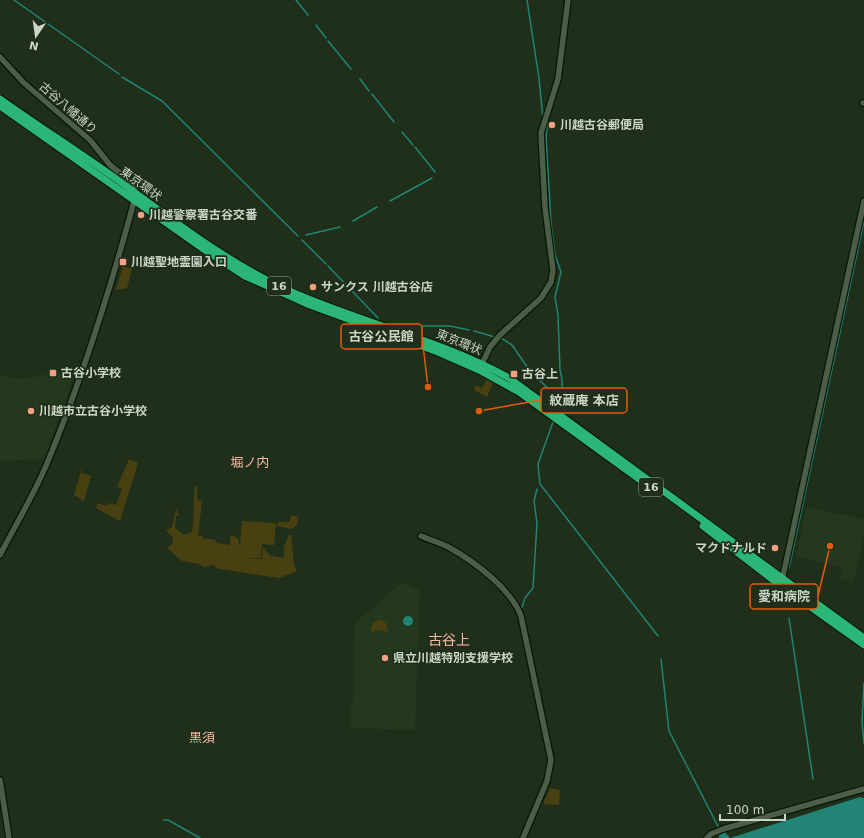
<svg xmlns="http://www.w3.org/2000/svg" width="864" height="838" font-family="'DejaVu Sans','Noto Sans JP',sans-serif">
<rect width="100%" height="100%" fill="#1f2f1a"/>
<path fill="#24381d" d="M 71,369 L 74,370 L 74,376 L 45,459 L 0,461 L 0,376 L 25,379 Z
M 806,507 L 864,519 L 864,535 L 854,582 L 840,579 L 842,567 L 796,557 Z
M 401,583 L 420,590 L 415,730 L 352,728 L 350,727 L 351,705 L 353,703 L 354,624 Z"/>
<path fill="#494012" d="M 123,266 L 132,269 L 127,288 L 116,290 Z
M 487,380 L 493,383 L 487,397 L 474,390 L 476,385 L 482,388 Z
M 129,459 L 138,463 L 120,521 L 96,508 L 98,503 L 106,506 L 108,503 L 116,505 L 122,489 L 117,487 Z
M 82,468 L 82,473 L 91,476 L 84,501 L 74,495 Z
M 197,486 L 197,500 L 202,501 L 198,536 L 202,535 L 203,538 L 216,540 L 217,543 L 230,545 L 230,536 L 233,535 L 239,540 L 239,545 L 242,546 L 240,545 L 242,521 L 276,523 L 274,545 L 262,544 L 261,558 L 245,558 L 262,559 L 263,547 L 271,556 L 284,558 L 284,546 L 289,535 L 291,535 L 294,564 L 297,571 L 279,578 L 219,569 L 213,565 L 204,567 L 199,564 L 182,561 L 167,548 L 173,543 L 173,538 L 166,530 L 172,527 L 176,508 L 179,515 L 176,516 L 175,528 L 184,535 L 192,532 C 195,517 192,502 195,487 Z
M 292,515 L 298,517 L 297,526 L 292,529 L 277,526 L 278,522 L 289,522 Z
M 381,620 L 386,623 L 388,632 L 379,630 L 371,632 C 370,625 374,620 381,620 Z
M 550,788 L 560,790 L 559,805 L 543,804 Z"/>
<path fill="#218474" d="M403 621a5 5 0 1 1 10 0a5 5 0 1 1-10 0Z
M 860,797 L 864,798 L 864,838 L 730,838 Z"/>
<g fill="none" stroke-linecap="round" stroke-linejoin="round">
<path stroke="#218474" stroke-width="1.5" d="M 14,0 L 119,74
M 296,0 L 308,15
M 527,0 L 539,78 L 543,119
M 316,25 L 326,38
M 328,41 L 351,69
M 122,77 L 162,101 L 298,236
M 360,79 L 369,91
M 372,94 L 394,122
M 546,121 L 548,123 L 546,136 L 551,223 L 555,255 L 561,272 L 555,297 L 558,315 L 560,370 C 564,382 562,399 558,411
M 402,132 L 413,145
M 415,147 L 435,172
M 390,201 L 432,178
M 353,221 L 377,207
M 306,235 L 340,227
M 302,240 L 326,264
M 328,266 L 378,318
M 418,326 L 450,326 L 469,330
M 403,327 L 413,326
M 474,331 L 495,337
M 501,338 L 512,345 L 530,371 L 561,401
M 554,419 L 538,464 L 540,484 L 658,636
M 789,568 L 864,221
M 522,607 L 525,598 L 533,588 L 537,523 L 534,501 L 537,489
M 789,618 L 813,779
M 661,659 L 669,731 L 723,836
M 864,683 L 862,721 L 864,743
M 164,820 L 168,820 L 200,838"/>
<path stroke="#218474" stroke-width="8" d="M 723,836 L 725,838"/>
<defs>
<path id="secondary" d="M 0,57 L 24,83 L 90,140 L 110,165 L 130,181 L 136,194 C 112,284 84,374 48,461 C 35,493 16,524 0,555
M 863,103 L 864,103
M 481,366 L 490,347 L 500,335 L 541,298 L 551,282 L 553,270 L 545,207 L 541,133 L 558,79 L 568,0
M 421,536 C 430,540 441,543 450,548 C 475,562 511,589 521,616 L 551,760 L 547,781 L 523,838
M 782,581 L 864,201
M 0,780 L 9,838
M 707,838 L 711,834 L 723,829 L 864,789"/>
<path id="highway" d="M 0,99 C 38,126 77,151 115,178 C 170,218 224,261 287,290 C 360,323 439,339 509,378 L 864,638
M 0,106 L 202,248 L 245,276 L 310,305 L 438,352 L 479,370 L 519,392 L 643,482
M 703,526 L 781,586 L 864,645"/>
</defs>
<use href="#secondary" stroke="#081705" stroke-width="8"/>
<use href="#highway" stroke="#081705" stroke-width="9"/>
<use href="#secondary" stroke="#4c5e47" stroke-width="5.5"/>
<use href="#highway" stroke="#2bb678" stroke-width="7"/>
</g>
<g fill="#f39f85" stroke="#1f2f1a" stroke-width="1.5">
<circle cx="552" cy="125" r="4"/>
<circle cx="141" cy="215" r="4"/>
<rect x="119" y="258" width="8" height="8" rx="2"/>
<circle cx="313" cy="287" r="4"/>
<rect x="49" y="369" width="8" height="8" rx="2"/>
<rect x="510" y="370" width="8" height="8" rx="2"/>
<circle cx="31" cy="411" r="4"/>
<circle cx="775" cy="548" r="4"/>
<circle cx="385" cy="658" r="4"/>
</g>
<g text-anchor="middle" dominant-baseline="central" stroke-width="3.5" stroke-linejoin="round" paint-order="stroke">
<g fill="#1f2f1a" stroke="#97a393" stroke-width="1">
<rect x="267" y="277" width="24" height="18" rx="3"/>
<rect x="639" y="478" width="24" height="18" rx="3"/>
</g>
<g font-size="11" font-weight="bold" fill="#cad5c7">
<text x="279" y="286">16</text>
<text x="651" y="487">16</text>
</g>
<g font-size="12" fill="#cad5c7" stroke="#1f2f1a">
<text transform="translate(68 108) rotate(41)">古谷八幡通り</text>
<text transform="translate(141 184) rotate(36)">東京環状</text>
<text transform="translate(459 342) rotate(22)">東京環状</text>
</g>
<g font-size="12" font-weight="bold" fill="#cad5c7" stroke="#1f2f1a" text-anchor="start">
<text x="560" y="125">川越古谷郵便局</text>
<text x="149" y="215">川越警察署古谷交番</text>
<text x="131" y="262">川越聖地霊園入口</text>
<text x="321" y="287">サンクス 川越古谷店</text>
<text x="61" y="373">古谷小学校</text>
<text x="522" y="374">古谷上</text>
<text x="39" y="411">川越市立古谷小学校</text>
<text x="767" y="548" text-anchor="end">マクドナルド</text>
<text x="393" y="658">県立川越特別支援学校</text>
</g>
<g font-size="13" fill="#f8b8a4" stroke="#1f2f1a">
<text x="250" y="462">堀ノ内</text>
<text x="202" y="737">黒須</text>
</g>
<g font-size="14" fill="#f8b8a4" stroke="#1f2f1a">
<text x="449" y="640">古谷上</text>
</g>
</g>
<path fill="none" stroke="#e8590c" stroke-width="1.5" d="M428 387L422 337M479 411L541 400M830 546L818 596"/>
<g fill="#e8590c" stroke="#1f2f1a" stroke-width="1.5">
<circle cx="428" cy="387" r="4"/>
<circle cx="479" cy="411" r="4"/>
<circle cx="830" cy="546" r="4"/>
</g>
<g fill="#1f2f1a" stroke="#e8590c" stroke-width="1.5">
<rect x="341" y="324" width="81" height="25" rx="4"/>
<rect x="541" y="388" width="86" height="25" rx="4"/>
<rect x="750" y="584" width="68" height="25" rx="4"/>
</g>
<g font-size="13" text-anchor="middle" font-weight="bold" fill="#cad5c7">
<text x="381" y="341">古谷公民館</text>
<text x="584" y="405">紋蔵庵 本店</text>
<text x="784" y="601">愛和病院</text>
</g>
<g transform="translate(36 36) rotate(193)" stroke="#1f2f1a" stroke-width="3" paint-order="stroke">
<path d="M0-3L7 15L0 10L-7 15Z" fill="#cad5c7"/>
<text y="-6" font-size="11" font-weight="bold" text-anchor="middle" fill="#cad5c7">N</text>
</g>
<path d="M720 814v6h65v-6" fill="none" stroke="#cad5c7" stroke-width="2"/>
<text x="726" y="814" font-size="12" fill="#cad5c7" stroke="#1f2f1a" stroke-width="3" paint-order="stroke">100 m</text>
</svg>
